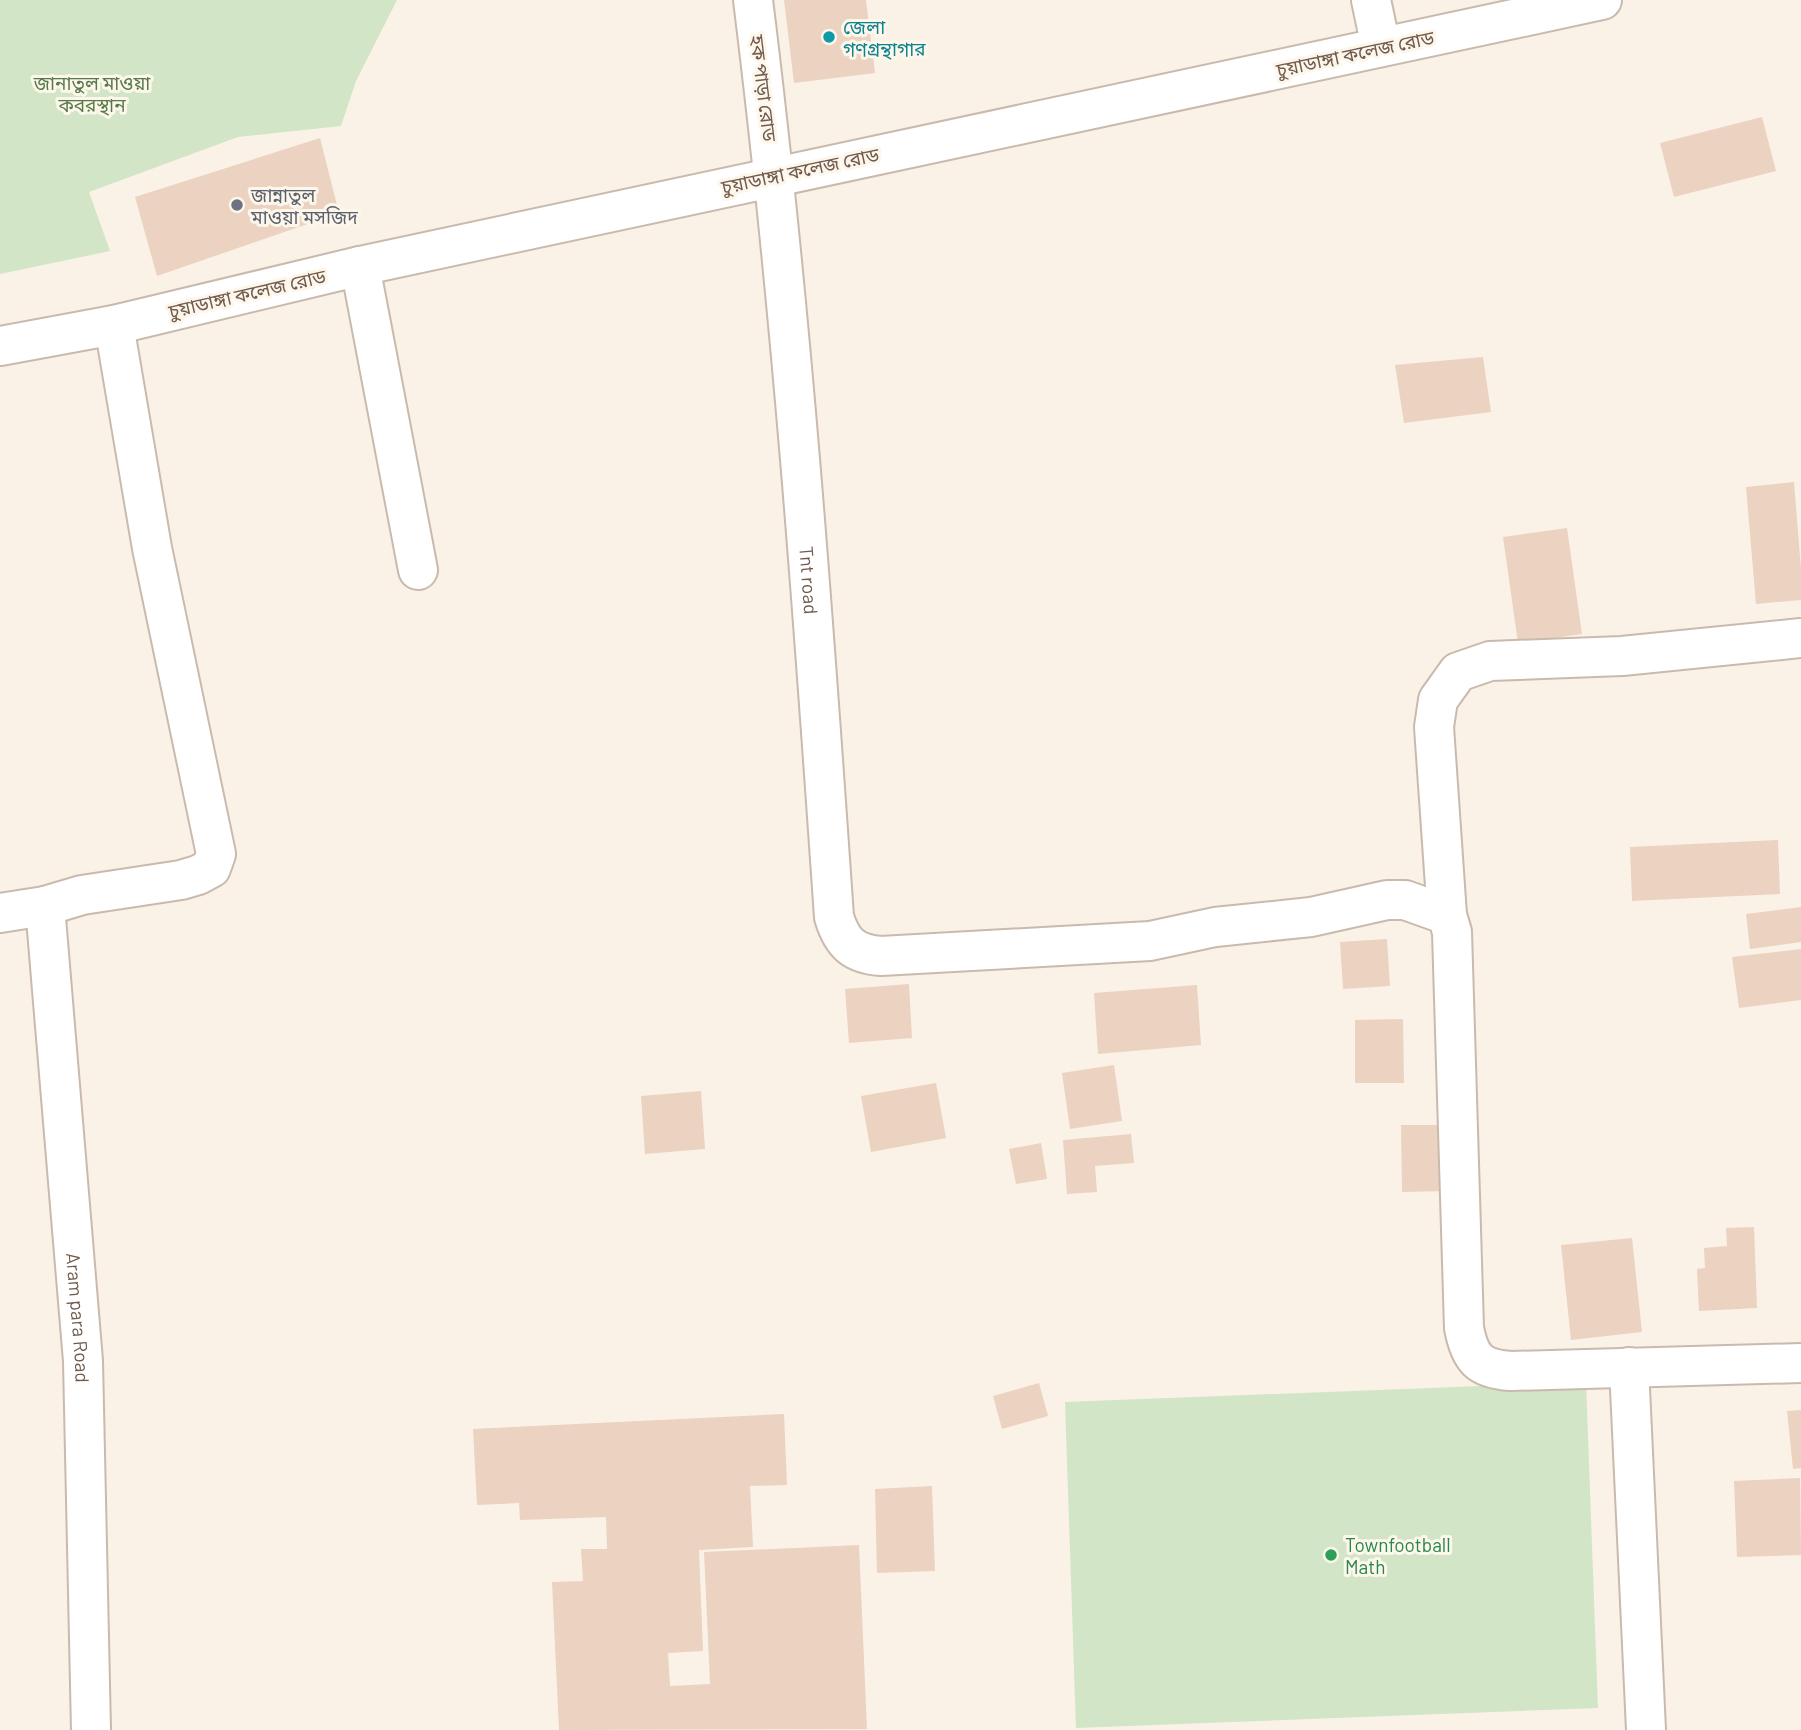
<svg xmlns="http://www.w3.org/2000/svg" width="1801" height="1730" font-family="Barlow,'Noto Sans Bengali',sans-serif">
<rect width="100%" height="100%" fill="#faf2e6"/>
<path fill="#d2e5c6" d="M 0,0 L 397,0 L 356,81 L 341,126 L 238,137 L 89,192 L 110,251 L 0,274 Z
M 1586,1382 L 1598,1708 L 1076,1728 L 1065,1402 Z"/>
<path fill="#ecd2c0" d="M 784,0 L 866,0 L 875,73 L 794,83 Z
M 1762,117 L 1776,171 L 1674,197 L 1660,143 Z
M 320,138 L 339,213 L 157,276 L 135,197 Z
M 1483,357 L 1491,412 L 1404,423 L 1395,365 Z
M 1794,482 L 1801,569 L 1801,600 L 1756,604 L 1746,487 Z
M 1567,528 L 1582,634 L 1518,643 L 1503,537 Z
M 1778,840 L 1780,894 L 1632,901 L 1630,847 Z
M 1801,907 L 1801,942 L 1750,949 L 1746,914 Z
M 1387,939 L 1390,986 L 1343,989 L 1340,942 Z
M 1801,949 L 1801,1000 L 1739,1008 L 1732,957 Z
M 909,984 L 912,1038 L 849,1043 L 845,989 Z
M 1197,985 L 1201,1045 L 1098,1054 L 1094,993 Z
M 1403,1019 L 1404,1083 L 1355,1083 L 1355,1020 Z
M 1114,1065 L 1122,1121 L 1070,1129 L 1062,1073 Z
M 936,1083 L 946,1138 L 871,1152 L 861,1096 Z
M 701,1091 L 705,1149 L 645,1154 L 641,1096 Z
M 1401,1125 L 1445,1125 L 1445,1191 L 1402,1192 Z
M 1131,1134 L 1134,1163 L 1095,1166 L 1097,1192 L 1067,1194 L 1063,1140 Z
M 1041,1143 L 1047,1179 L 1016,1184 L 1009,1149 Z
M 1754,1227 L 1757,1308 L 1699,1311 L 1697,1269 L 1705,1268 L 1704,1248 L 1727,1246 L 1726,1228 Z
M 1632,1238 L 1642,1332 L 1571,1340 L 1561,1245 Z
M 1039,1383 L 1048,1416 L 1002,1429 L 993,1396 Z
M 1801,1410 L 1801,1468 L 1793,1469 L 1787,1411 Z
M 784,1414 L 787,1485 L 750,1486 L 753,1547 L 699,1550 L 703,1651 L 668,1653 L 670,1686 L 710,1684 L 704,1552 L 859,1545 L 867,1729 L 559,1730 L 552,1582 L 583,1581 L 581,1549 L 607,1549 L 606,1517 L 520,1520 L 519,1503 L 477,1505 L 473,1429 Z
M 1800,1478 L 1801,1555 L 1737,1557 L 1734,1481 Z
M 932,1486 L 935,1571 L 877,1573 L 875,1489 Z"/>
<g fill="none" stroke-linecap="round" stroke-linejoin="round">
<defs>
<g id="minor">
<path id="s1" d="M 753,0 C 791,304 813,611 834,917 C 842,943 853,954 881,956 L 1150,941 L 1215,927 L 1311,917 L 1387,900 L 1405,900 L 1447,915 L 1452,932 L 1464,1328 C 1470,1359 1479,1369 1511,1371 L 1801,1363"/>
<path d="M 1371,0 L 1381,47"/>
<path d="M 360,266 L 418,570"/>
<path d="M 0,346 L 114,325 L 360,266 L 1602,0"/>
<path id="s2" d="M 45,906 L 83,1361 L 91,1730"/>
<path d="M 0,913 L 45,906 L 82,895 L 181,880 L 198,875 L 211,868 L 216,854 L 152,548 L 114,325"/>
<path d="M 1447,915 L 1434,727 L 1438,700 L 1458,672 L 1490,661 L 1622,656 L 1801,638"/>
<path d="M 1629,1367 L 1646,1730"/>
</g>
</defs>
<use href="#minor" stroke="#cabaad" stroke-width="42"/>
<use href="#minor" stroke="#fff" stroke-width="38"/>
</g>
<circle fill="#0f9aa8" stroke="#fdf6eb" stroke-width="2.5" cx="829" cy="37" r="7"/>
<circle fill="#6b7280" stroke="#fdf6eb" stroke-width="2.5" cx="237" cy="205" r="7"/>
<circle fill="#2e9e5b" stroke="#fdf6eb" stroke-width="2.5" cx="1331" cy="1555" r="7"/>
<g text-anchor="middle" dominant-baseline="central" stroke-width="6" stroke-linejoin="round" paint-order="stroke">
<g font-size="19" fill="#0d838f" stroke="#fdf6eb" text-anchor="start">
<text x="843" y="26">জেলা<tspan x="843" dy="22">গণগ্রন্থাগার</tspan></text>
</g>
<g font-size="19" fill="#705a4d" stroke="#fdf6eb">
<text transform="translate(1355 53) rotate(-12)">চুয়াডাঙ্গা কলেজ রোড</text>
<text transform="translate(764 88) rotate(83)">হক পাড়া রোড</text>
<text transform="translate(800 170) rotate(-12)">চুয়াডাঙ্গা কলেজ রোড</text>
<text transform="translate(247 293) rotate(-13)">চুয়াডাঙ্গা কলেজ রোড</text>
<text stroke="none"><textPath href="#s1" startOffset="583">Tnt road</textPath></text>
<text stroke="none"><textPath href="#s2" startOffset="413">Aram para Road</textPath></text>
</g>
<g font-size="19" fill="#577a4a" stroke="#fdf6eb">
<text x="92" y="82">জানাতুল মাওয়া<tspan x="92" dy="22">কবরস্থান</tspan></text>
</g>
<g font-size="19" fill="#5b616d" stroke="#fdf6eb" text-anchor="start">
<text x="251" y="194">জান্নাতুল<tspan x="251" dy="22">মাওয়া মসজিদ</tspan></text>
</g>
<g font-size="19" fill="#27864d" stroke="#fdf6eb" text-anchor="start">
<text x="1345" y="1544">Townfootball<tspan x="1345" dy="22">Math</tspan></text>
</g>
</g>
</svg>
